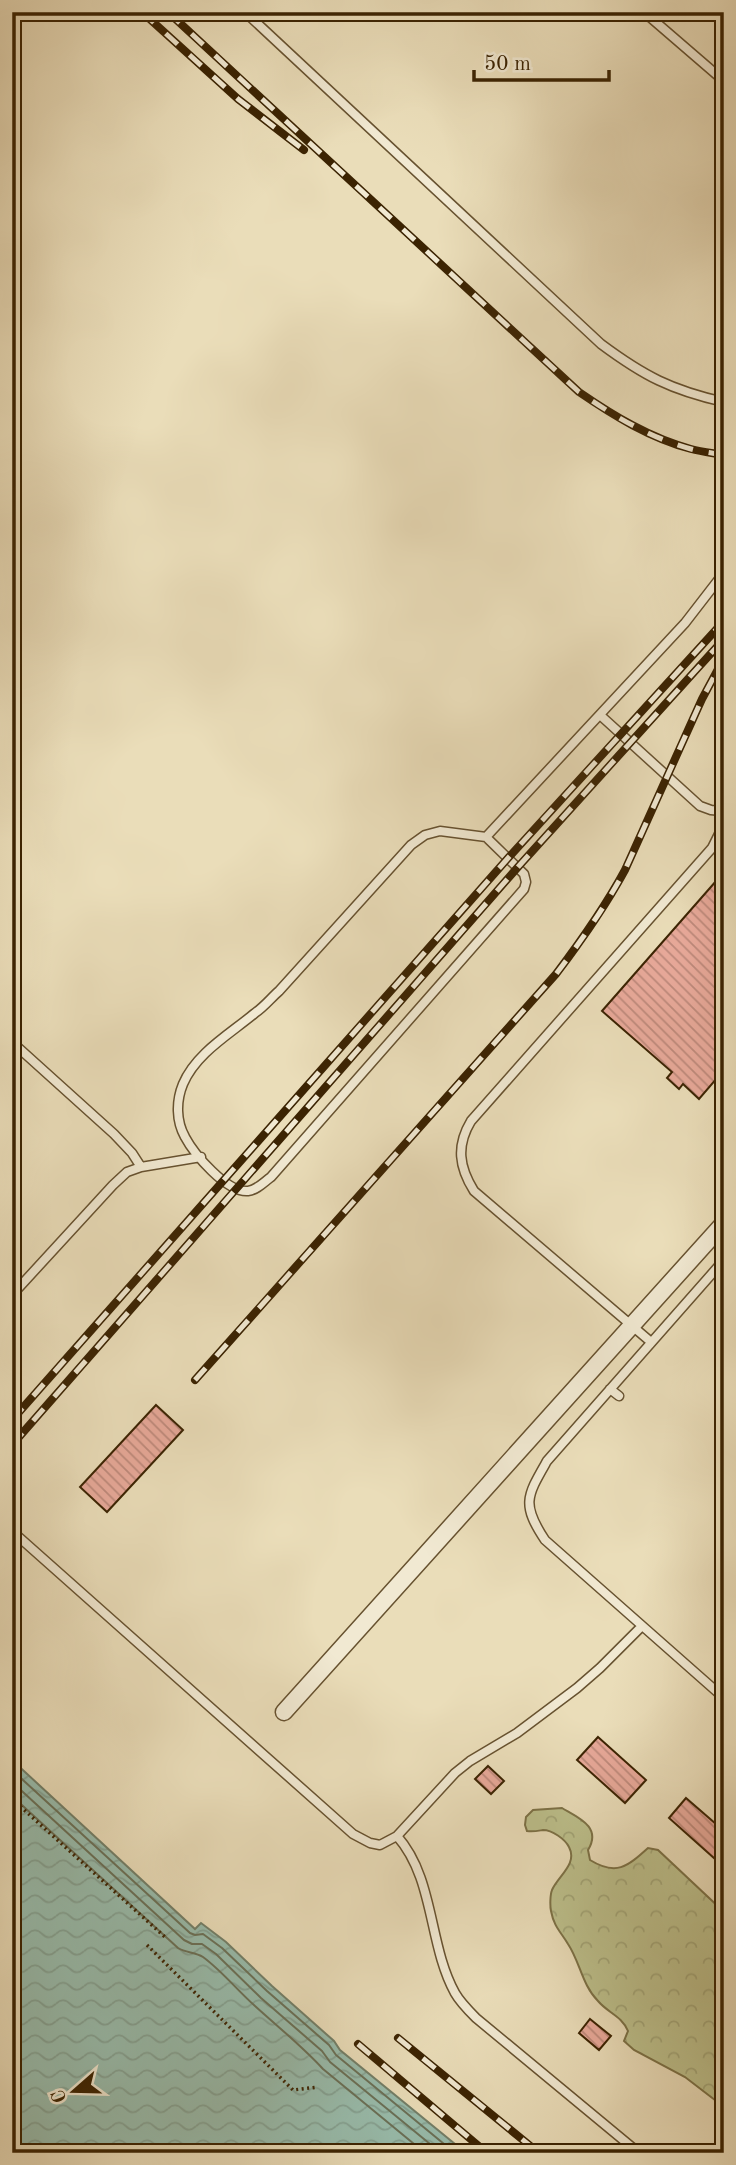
<svg xmlns="http://www.w3.org/2000/svg" width="736" height="2165" font-family="'Old Standard TT',serif">
<defs>
<pattern id="forest-crowns" width="20" height="18" patternUnits="userSpaceOnUse" patternTransform="scale(1.75)"><rect width="20" height="18" fill="#bcbf8b"/><path d="M2 6a3 3 0 1 1 6 0M12 15a3 3 0 1 1 6 0" fill="none" stroke="#a2a476"/></pattern>
<pattern id="water-waves" width="16" height="10" patternUnits="userSpaceOnUse" patternTransform="scale(1.75)"><rect width="16" height="10" fill="#98bcac"/><path d="M0 5q4-4 8 0t8 0" fill="none" stroke="#84a192"/></pattern>
<pattern id="building-back-hatch" width="6" height="6" patternUnits="userSpaceOnUse" patternTransform="scale(1.75)"><rect width="6" height="6" fill="#e8a99a"/><path d="M-1 5l2 2M0 0l6 6M5-1l2 2" fill="none" stroke="#bd897b"/></pattern>
</defs>
<rect width="100%" height="100%" fill="#eaddb9"/>
<filter id="stains"><feTurbulence type="fractalNoise" baseFrequency=".00286" numOctaves="4"/><feColorMatrix values="0 0 0 0 .2 0 0 0 0 .09 0 0 0 0 .02 0 0 0 .5 -.17"/></filter>
<radialGradient id="worn" r=".72"><stop offset=".6" stop-color="#630" stop-opacity="0"/><stop offset="1" stop-color="#630" stop-opacity=".3"/></radialGradient>
<path fill="url(#forest-crowns)" stroke="#7c7146" stroke-width="2" d="M 562,1808 C 579,1818 602,1827 588,1850 L 590,1860 C 616,1876 627,1867 648,1848 L 658,1850 L 724,1912 L 724,2107 L 685,2077 L 634,2050 L 624,2041 L 628,2031 C 622,2016 608,2013 598,2001 C 582,1985 580,1962 568,1944 C 561,1932 554,1927 551,1911 C 550,1906 550,1895 552,1890 C 558,1876 578,1864 569,1847 C 565,1839 552,1830 543,1830 C 537,1831 533,1832 527,1831 L 525,1825 L 526,1817 L 533,1810 Z"/>
<path fill="url(#water-waves)" stroke="#737f68" stroke-width="2" d="M 12,1760 L 195,1929 L 201,1923 L 226,1942 L 272,1986 L 334,2041 L 340,2050 L 466,2153 L 12,2153 Z"/>
<g fill="none" stroke-linecap="round" stroke-linejoin="round">
<path stroke="#6a7057" stroke-width="2" d="M 12,1770 L 190,1933 L 195,1935 L 203,1934 L 222,1948 L 267,1991 L 329,2045 L 336,2055 L 455,2153
M 12,1782 L 184,1940 L 192,1944 L 202,1944 L 216,1954 L 261,1998 L 322,2051 L 330,2062 L 441,2153
M 12,1796 L 178,1948 C 186,1953 195,1952 203,1957 C 222,1971 237,1990 255,2006 C 278,2027 302,2046 323,2069 L 425,2153"/>
</g>
<path fill="url(#building-back-hatch)" stroke="#3b2302" stroke-width="2" d="M 724,872 L 724,1070 L 699,1099 L 683,1084 L 679,1089 L 667,1078 L 672,1072 L 602,1011 Z
M 156,1405 L 183,1430 L 107,1512 L 80,1487 Z
M 598,1737 L 646,1780 L 625,1803 L 577,1760 Z
M 488,1766 L 504,1781 L 491,1794 L 475,1779 Z
M 686,1798 L 724,1831 L 724,1867 L 669,1818 Z
M 590,2019 L 611,2036 L 599,2050 L 579,2033 Z"/>
<g fill="none" stroke-linecap="round" stroke-linejoin="round">
<defs>
<path id="service" d="M 245,12 L 601,344 C 644,376 671,390 724,402
M 644,12 L 724,81
M 600,715 L 700,806 L 711,810 L 721,811
M 440,831 L 486,837 L 524,874 L 526,882 L 524,889 L 271,1177 C 264,1182 257,1190 248,1191 C 227,1193 194,1154 185,1137 C 176,1121 176,1101 183,1084 C 196,1053 230,1034 255,1013 C 264,1007 271,998 279,991 L 411,845 L 425,835 Z
M 486,837 L 685,623 L 719,579 L 724,568
M 12,1042 L 114,1134 L 132,1153 L 141,1167
M 724,1260 L 547,1461 C 527,1496 521,1504 545,1540 L 724,1698
M 12,1295 L 113,1185 L 127,1172 L 141,1167 L 201,1157
M 651,1342 L 474,1191 C 459,1167 456,1146 471,1121 L 712,848 L 722,828 L 721,811 L 724,808
M 610,1389 L 619,1396
M 12,1531 L 353,1834 L 370,1843 L 380,1845 L 397,1836 L 455,1773 L 470,1761 L 517,1733 L 577,1688 L 600,1668 L 642,1626
M 397,1836 C 435,1879 428,1944 455,1993 C 460,2002 468,2010 476,2018 L 639,2153"/>
<path id="minor" d="M 284,1712 L 724,1223"/>
</defs>
<use href="#service" stroke="#675230" stroke-width="11"/>
<use href="#minor" stroke="#675230" stroke-width="19"/>
<path stroke="#3b2302" stroke-width="3.5" stroke-dasharray="2 3.5" stroke-linecap="butt" d="M 12,1799 L 165,1937
M 147,1945 L 293,2090 L 318,2087"/>
<use href="#service" stroke="#f1e9d2" stroke-width="8"/>
<use href="#minor" stroke="#f1e9d2" stroke-width="16"/>
<defs>
<path id="rail" d="M 142,12 L 238,99 L 304,150
M 168,12 L 579,392 C 614,416 650,438 691,449 C 702,452 713,453 724,455
M 195,1380 L 556,974 C 581,941 605,907 625,870 L 702,699 L 724,658
M 12,1420 L 509,857 L 724,621
M 12,1445 L 518,867 L 724,639
M 398,2038 L 539,2153
M 358,2044 L 487,2153"/>
</defs>
<use href="#rail" stroke="#3b2302" stroke-width="8"/>
<use href="#rail" stroke="#f1e9d2" stroke-width="5" stroke-dasharray="16" stroke-linecap="butt"/>
</g>
<rect width="736" height="2165" fill="none" stroke="#eaddb9" stroke-width="42"/>
<rect x="14" y="14" width="708" height="2137" fill="none" stroke="#3b2302" stroke-width="3.5"/>
<rect x="21" y="21" width="694" height="2123" fill="none" stroke="#3b2302" stroke-width="2"/>
<g transform="translate(74 2091) rotate(250)" stroke="#f1e9d2" stroke-width="5" paint-order="stroke">
<path d="M0-5L12 26L0 18L-12 26Z" fill="#3b2302"/>
<text y="-10" font-size="19" font-weight="bold" text-anchor="middle" fill="#3b2302">С</text>
</g>
<path d="M474 70v10h135v-10" fill="none" stroke="#3b2302" stroke-width="3.5"/>
<text x="484" y="70" font-size="21" fill="#3b2302" stroke="#f1e9d2" stroke-width="5" paint-order="stroke">50 m</text>
<rect width="100%" height="100%" filter="url(#stains)"/>
<rect width="100%" height="100%" fill="url(#worn)"/>
</svg>
